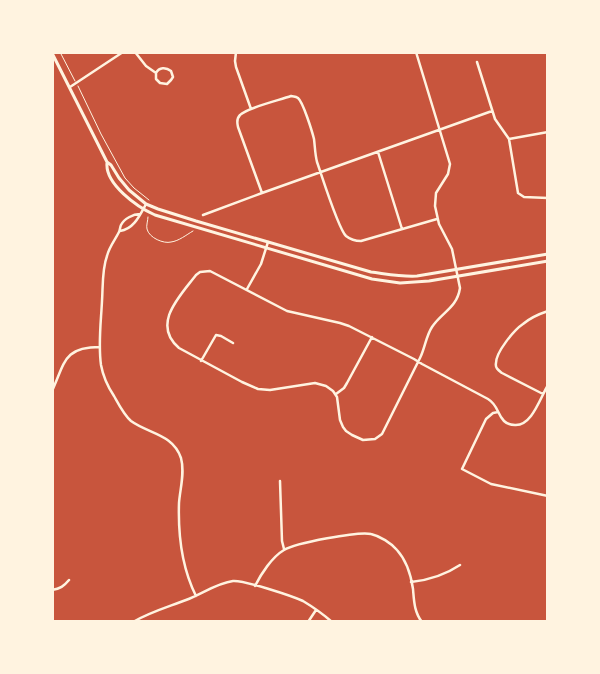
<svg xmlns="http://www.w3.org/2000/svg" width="600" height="674" font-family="'Nunito Sans',sans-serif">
<rect width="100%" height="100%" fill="#c8553d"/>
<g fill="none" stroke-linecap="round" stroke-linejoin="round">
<path stroke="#fff3e0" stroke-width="1" d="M 60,52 L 75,81
M 78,86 L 101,134 L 125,178 L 134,188 L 149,200
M 148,217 C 148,220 146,226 147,229 C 149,238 164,244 171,242 C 179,241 186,235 193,231"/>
<path stroke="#fff3e0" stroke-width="2.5" d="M 135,52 L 146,66 L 156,73 L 156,79 L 160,83 L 167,84 L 171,80 L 173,77 L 171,71 C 166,67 159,67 156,73
M 236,52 L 235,61 L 236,67 L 251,109
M 416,52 L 450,164 L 448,174 L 436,193 L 435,206 L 439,224 L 452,249 L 460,288 C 457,308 442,312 432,327 C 426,336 425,348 420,358 L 382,434 L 375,439 L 363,440 L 352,435 L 346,431 L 343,427 L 340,420 L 337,397 L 333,391 L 326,386 L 315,383 L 270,390 L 258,389 L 242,382 L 179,348 C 151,324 180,296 196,275 L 200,272 L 210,271 L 287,311 L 340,323 L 349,326 L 414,359 L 422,364 L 488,399 C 498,405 497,414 504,421 C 507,424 511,425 515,425 C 532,426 540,398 548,385
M 477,62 L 495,119 L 509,139 L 518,193 L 524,197 L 548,198
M 70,87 L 123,52
M 509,139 L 548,132
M 378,152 L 402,229
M 262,193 L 238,127 C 237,123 237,118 240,115 C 246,108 280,100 291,96 C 294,97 295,96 298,98 C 303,102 312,131 314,139 C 315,147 315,154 317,162 C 322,176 338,228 346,236 C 351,240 356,241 361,241 L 437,219
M 140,214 C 133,214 124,219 121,225 C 120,227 120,230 119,232 C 115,240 109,247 107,256 C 102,269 103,286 102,301 C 101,322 98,344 101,365 C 103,376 108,387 114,396 C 119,405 124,415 131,421 C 149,434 173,434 181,458 C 185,473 180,489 179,503 C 178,534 182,568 196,596
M 203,215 L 262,193 L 492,111
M 120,231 C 134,229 140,215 146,204
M 247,289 L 261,264 L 268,242
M 201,361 L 216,335 L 221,336 L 233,343
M 52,391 C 65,363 63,347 100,347
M 336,394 L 344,388 L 347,383 L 372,337
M 543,394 L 502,373 C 498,370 495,368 496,363 C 496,352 514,330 523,324 C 530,318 539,314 548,311
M 498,412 L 493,413 L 486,419 L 462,469 L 491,484 L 548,496
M 280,481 L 282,541 L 284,549
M 411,582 C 430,580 445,575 460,565
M 255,586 C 261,574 272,557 284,550 C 295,543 359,531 371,534 C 380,536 391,543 397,550 C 406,560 411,575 413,589 C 414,600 414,612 422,622
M 52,590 C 60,589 64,586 69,580
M 133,622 C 150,612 168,607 186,600 C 202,594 217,583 233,581 C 244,580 292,596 303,601 C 313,607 323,614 332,622
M 308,622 L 316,610"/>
<path stroke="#fff3e0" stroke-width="3" d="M 52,53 L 107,162 L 111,165 L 119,178 L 129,190 L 146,204 L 158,209 L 196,221 L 371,272 C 387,274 402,277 417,276 L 548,254
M 107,163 C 105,184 137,207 155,215 L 372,279 L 400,283 L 429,281 L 548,261"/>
</g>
<rect width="600" height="674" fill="none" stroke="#fff3e0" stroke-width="108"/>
</svg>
